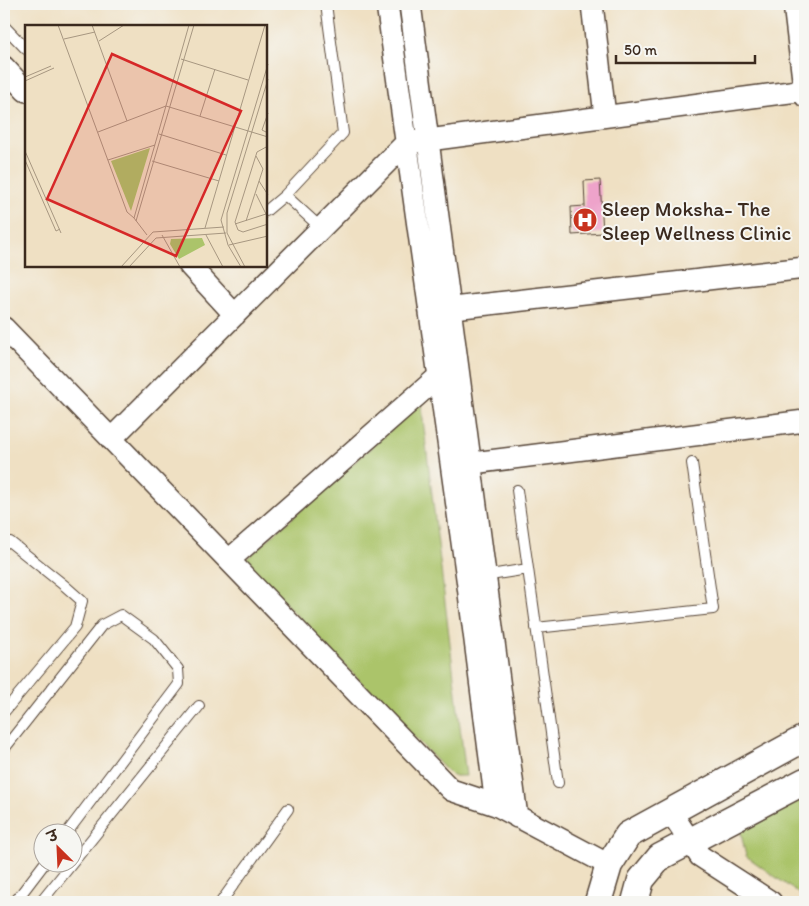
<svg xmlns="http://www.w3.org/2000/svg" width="809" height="906" font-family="Itim,'Playpen Sans Deva',sans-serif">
<rect width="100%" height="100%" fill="#f6f6f2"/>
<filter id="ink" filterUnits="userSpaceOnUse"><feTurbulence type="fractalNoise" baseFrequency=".02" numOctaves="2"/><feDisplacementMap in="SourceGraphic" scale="10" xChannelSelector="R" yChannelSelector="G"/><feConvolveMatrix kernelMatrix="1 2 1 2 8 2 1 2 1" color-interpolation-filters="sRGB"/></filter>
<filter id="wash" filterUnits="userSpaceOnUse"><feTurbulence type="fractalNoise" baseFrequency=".0096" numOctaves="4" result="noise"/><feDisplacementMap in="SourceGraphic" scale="20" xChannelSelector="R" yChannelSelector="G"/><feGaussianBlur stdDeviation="1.12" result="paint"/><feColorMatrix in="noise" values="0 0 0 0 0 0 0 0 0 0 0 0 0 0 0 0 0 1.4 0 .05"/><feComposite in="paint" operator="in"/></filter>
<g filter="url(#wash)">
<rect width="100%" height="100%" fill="#efe0c3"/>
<path fill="#abc46a" stroke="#737744" d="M 421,403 L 466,776 L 452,776 L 244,561 Z
M 805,797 L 805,898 L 746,856 L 740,829 Z"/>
<g id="blocks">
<path fill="#eea3ca" d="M 600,180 L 603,233 L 572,235 L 571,207 L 585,206 L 584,181 Z"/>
</g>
</g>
<g filter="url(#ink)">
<use href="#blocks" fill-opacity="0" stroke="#564537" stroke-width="1"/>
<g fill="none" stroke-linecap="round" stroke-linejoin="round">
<defs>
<path id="service" d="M 4,26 L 26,49
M 285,195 L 321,228
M 266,211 L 285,195 L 343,133 L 326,4
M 517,490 L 558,783
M 4,542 L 10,542 L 65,586 L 82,601 L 75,627 L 4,712
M 484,576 L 528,569
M 536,628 L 713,609 L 692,463
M 4,749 L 102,625 L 121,615 L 154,639 L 178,669 L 179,684 L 66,834
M 15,902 L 44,864
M 41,902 L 199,706
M 221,902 L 288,809"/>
<path id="minor" d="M 387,4 L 467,578 L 496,805 L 609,865
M 410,4 L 517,817
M 592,4 L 605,116
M 794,4 L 805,96
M 4,67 L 26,91
M 190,266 L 235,315
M 436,310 L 805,268
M 4,328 L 451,790 L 496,805
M 111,439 L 406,143 L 805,90
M 457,465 L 805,421
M 229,560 L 438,377
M 670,811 L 700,856 L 771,902"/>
<path id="tertiary" d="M 598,902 L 609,865 L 628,835 L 805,738
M 635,902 L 641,880 L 660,857 L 805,781"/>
</defs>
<use href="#service" stroke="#564537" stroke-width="12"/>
<use href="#minor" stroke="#564537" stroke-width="24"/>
<use href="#tertiary" stroke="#564537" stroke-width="29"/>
<use href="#service" stroke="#fff" stroke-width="10"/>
<use href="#minor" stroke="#fff" stroke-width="21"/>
<use href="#tertiary" stroke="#fff" stroke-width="26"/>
</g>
</g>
<defs>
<symbol id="hospital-disc" viewBox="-11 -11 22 22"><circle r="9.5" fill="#c8321e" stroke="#f6f6f2"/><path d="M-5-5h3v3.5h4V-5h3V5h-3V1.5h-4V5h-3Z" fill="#fff"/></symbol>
</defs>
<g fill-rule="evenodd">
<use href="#hospital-disc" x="571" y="206" width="28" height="28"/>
</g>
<g text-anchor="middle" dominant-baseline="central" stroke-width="4" stroke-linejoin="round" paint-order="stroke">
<g font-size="21" fill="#3b2a1e" stroke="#f6f6f2" text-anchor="start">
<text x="602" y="208">Sleep Moksha- The<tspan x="602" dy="24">Sleep Wellness Clinic</tspan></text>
</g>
</g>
<g transform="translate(25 25)">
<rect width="242" height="242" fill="#efe0c3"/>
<path d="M 125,123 L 106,186 L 86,136 ZM 177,213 L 180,220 L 154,234 L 145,219 L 146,214 Z" fill="#abc46a"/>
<path fill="none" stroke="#a79781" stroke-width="1" d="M 33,0 L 102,187 L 109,193M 67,0 L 102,96M 39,14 L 70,7M 74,16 L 99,0M 156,34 L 223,55M 0,52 L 26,41M 0,56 L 29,43M 243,88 L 237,105 L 243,108M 175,91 L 190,44M 73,107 L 141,81 L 243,112M 134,109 L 201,130M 243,121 L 232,127 L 210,197 L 213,205 L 218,207 L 243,199M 0,126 L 36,208M 0,135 L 31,206 L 35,204M 83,135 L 130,120M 127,136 L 194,156M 234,156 L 243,170M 231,169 L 243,193M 111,196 L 169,0M 221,196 L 238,144 L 231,131M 210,199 L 241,189M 180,203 L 240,0M 122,210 L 109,193 L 164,0M 137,210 L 155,242M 181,210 L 198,242M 204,220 L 243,211M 96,242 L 128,207 L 199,202M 104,242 L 131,213 L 201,208M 216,242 L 203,220 L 196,195 L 243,39M 220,242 L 202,208 L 202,188 L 243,54"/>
<path fill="#d62828" fill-opacity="0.15" stroke="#d62828" stroke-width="2.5" d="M 87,29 L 216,86 L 151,231 L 22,174 Z"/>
<rect width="242" height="242" fill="none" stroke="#3b2a1e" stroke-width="2.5"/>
</g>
<rect width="809" height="906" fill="none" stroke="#f6f6f2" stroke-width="20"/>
<g transform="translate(58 848) rotate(336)"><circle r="24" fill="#f6f6f2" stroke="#aba49d"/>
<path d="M0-4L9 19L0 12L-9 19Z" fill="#c8321e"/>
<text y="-8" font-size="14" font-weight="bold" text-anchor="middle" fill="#3b2a1e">उ</text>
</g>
<path d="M616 55v8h139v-8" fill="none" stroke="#3b2a1e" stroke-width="2.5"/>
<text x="624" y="55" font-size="15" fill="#3b2a1e" stroke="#f6f6f2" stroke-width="4" paint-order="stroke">50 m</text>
</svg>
